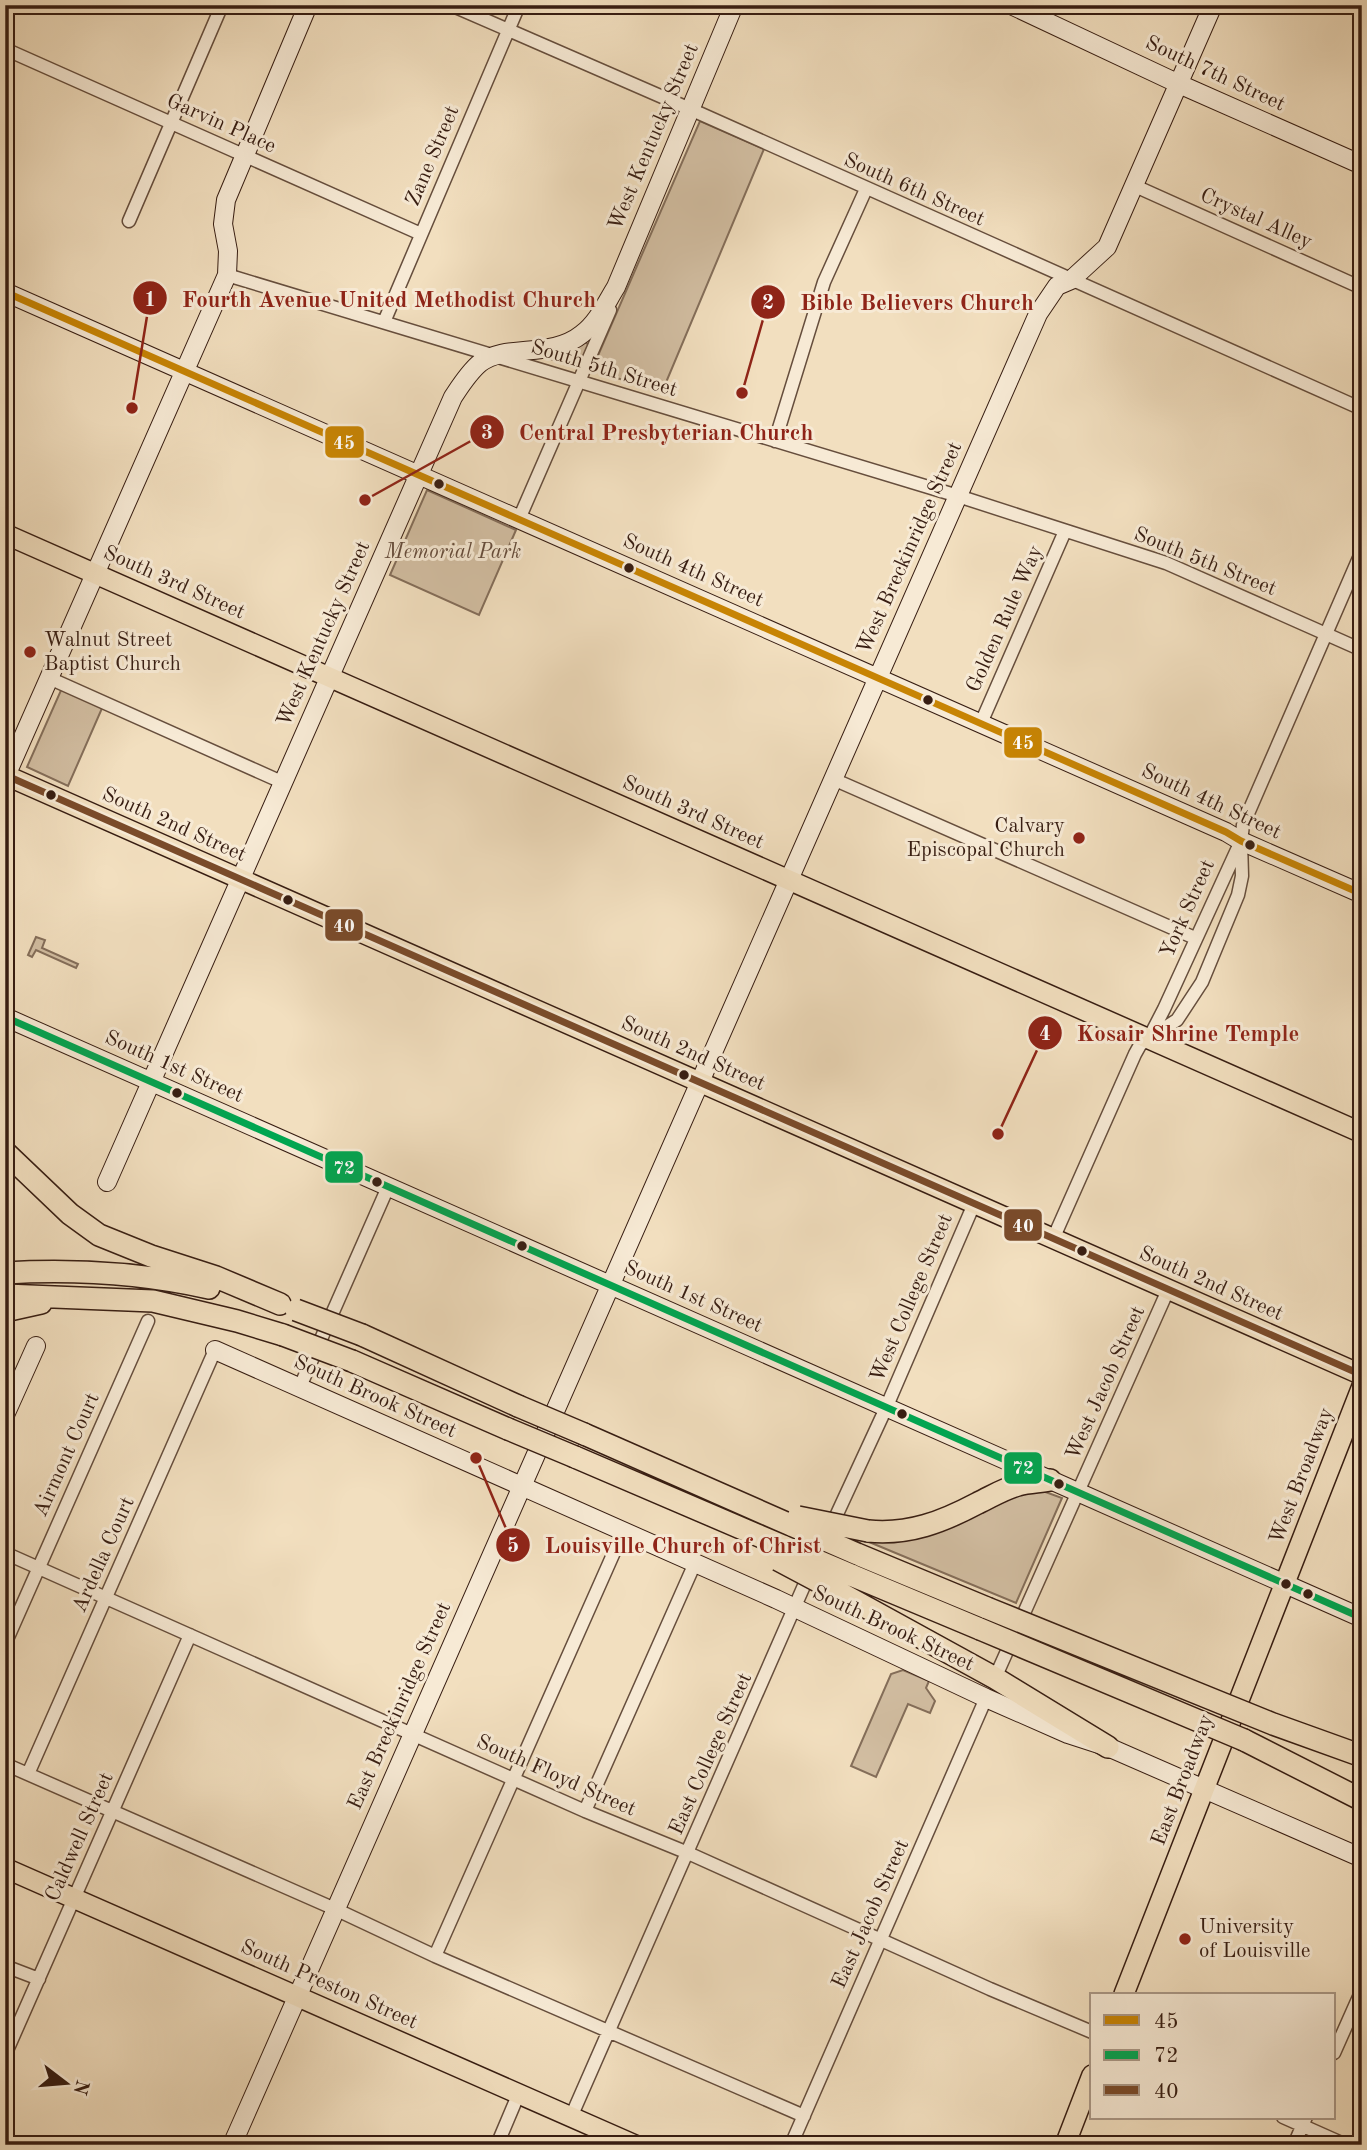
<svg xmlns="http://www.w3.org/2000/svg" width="1367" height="2150" font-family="'Old Standard TT',serif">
<rect width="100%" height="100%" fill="#f2dfbf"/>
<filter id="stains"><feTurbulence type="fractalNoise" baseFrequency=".00286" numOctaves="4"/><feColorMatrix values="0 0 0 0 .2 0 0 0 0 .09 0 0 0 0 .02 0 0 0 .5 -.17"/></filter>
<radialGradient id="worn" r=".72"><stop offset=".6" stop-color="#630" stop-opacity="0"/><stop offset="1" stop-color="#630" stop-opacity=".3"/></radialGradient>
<path fill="#d2bea2" stroke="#846e5a" stroke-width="2" d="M 700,121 L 764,149 L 662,392 L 594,371 L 593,367 Z
M 582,340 L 589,345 L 578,368 L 541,356 Z
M 427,490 L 516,530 L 479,615 L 390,575 Z
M 62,688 L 103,706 L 68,786 L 27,767 Z
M 36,937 L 45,940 L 42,948 L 78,964 L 76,968 L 36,950 L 32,957 L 28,955 Z
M 1040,1490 L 1062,1498 L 1016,1603 L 845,1532 L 861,1536 L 994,1498 Z
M 903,1670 L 929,1681 L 926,1688 L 935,1701 L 930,1713 L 908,1704 L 876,1777 L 851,1766 L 891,1674 Z"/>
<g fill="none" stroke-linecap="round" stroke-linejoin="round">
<defs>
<path id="street" d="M 451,5 L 690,109 L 1362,409
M 1041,18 L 1047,5
M 5,49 L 421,234
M 1135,186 L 1362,288
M 129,221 L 222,5
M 227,275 L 958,496 L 1166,563 L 1362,650
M 384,322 L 519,5
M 775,441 L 824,282 L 866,189
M 519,519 L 610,310
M 49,678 L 284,783
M 981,723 L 1065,531
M 833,779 L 1195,938
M 1149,1038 L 1177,1020 L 1202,982 L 1238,895 L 1242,876 L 1241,842
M 1053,1239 L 1135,1054 L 1140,1045 L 1149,1038 L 1164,1009 L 1241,841 L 1243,825 L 1362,551
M 299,1389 L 388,1187
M 831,1527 L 886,1408 L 974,1204
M 5,1553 L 585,1811 L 688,1853 L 990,1989 L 1092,2032
M 5,1644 L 148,1321
M 995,1678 L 1168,1290
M 5,1764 L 335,1909 L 435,1956 L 804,2116
M 28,1774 L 215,1350
M 585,1811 L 695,1563
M 435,1956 L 623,1532
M 5,1966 L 39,1979
M 1334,2053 L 1362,1990
M 5,2055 L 190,1635
M 571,2117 L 810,1572
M 1283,2117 L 1346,2145
M 497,2145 L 519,2093
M 791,2145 L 986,1698
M 1294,2145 L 1306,2117"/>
<path id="secondary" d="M 1011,5 L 1179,84 L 1362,165
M 5,292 L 1226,832 L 1241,841 L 1362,894
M 5,778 L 227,275 L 228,251 L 223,224 L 226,200 L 308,5
M 5,1017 L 1362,1618
M 107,1182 L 453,397 C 461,385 469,372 480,363 C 507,343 551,359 582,334 C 598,322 606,303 616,287 L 734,5
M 215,1350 L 776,1599 L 986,1698 L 1068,1734 L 1108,1747 L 1362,1858
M 5,1415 L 36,1346
M 232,2145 L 1038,314 L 1057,286 L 1071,280 L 1107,247 L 1213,5"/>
<path id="primary" d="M 5,534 L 1362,1133
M 5,775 L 1362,1375
M 5,1868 L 635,2145
M 1124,1994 L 1362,1386
M 1065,2145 L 1092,2075"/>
<path id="highway" d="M 5,1152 L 70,1214 L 99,1235 L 151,1256 L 216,1277 L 280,1304
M 5,1273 C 73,1269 142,1273 209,1288
M 5,1295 L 153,1301 L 237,1321 L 283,1335
M 5,1311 L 41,1303
M 362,1335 L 518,1406
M 352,1361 L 508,1429
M 584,1434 L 793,1526
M 575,1457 L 785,1547
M 868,1531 C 909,1535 942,1522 978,1503 C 991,1497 1003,1489 1018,1485 C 1028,1482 1040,1482 1050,1480
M 857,1554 L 987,1608
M 851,1575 L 980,1629
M 842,1594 L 995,1678 L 1108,1747
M 1244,1740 L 1362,1800"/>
</defs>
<use href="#street" stroke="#664e3d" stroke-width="15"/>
<use href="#secondary" stroke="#371d12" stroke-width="20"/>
<use href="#primary" stroke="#371d12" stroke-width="22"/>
<use href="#highway" stroke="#371d12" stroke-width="24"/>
<use href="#street" stroke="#f7ead5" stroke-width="12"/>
<use href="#secondary" stroke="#f7ead5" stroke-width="18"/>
<use href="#primary" stroke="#f2dfbf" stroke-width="19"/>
<use href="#highway" stroke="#f2dfbf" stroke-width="21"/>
<defs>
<path id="highway-bridge" d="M 296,1310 L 362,1335
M 283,1335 L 352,1361
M 518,1406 L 584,1434
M 508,1429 L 575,1457
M 798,1517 L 868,1531
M 793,1526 L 857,1554
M 785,1547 L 851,1575
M 778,1560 L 842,1594
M 987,1608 L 1273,1724 L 1362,1756
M 980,1629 L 1244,1740"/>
</defs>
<use href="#highway-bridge" stroke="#371d12" stroke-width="24" stroke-linecap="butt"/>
<use href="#highway-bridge" stroke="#f2dfbf" stroke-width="21"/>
<defs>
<path id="bus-1" d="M 5,292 L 1226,832 L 1241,841 L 1362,894"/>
<path id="bus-2" d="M 5,1017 L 1362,1618"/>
<path id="bus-3" d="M 5,775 L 1362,1375"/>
</defs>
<use href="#bus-1" stroke="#f7ead5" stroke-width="12"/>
<use href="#bus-2" stroke="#f7ead5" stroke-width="12"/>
<use href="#bus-3" stroke="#f7ead5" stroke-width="12"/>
<use href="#bus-1" stroke="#c78404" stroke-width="7"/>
<use href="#bus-2" stroke="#00a651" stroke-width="7"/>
<use href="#bus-3" stroke="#7a4b2a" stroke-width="7"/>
</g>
<g fill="#371d12" stroke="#f7ead5" stroke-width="2.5">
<circle cx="439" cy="484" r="6"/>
<circle cx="629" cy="568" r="6"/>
<circle cx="928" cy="700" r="6"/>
<circle cx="51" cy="795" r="6"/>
<circle cx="1250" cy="845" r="6"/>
<circle cx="288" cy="900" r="6"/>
<circle cx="684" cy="1075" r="6"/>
<circle cx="177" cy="1093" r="6"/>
<circle cx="377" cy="1182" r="6"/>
<circle cx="522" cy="1246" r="6"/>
<circle cx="1082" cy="1251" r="6"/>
<circle cx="902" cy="1414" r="6"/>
<circle cx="1059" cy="1484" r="6"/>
<circle cx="1286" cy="1584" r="6"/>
<circle cx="1308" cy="1594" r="6"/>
</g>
<g fill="#8f2418" stroke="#f7ead5" stroke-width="2.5">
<circle cx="30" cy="652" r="7"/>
<circle cx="1079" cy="838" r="7"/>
<circle cx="1185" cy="1939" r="7"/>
</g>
<g text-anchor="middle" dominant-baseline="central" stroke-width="6" stroke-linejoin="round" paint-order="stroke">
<g font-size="21" fill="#371d12" stroke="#f7ead5">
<text transform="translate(1215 74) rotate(25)">South 7th Street</text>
<text transform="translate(221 124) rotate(24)">Garvin Place</text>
<text transform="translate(654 137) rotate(-67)">West Kentucky Street</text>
<text transform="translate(433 156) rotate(-67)">Zane Street</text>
<text transform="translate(914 190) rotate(24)">South 6th Street</text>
<text transform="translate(1256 219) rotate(24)">Crystal Alley</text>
<text transform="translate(604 369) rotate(17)">South 5th Street</text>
<text transform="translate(910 548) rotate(-66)">West Breckinridge Street</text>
<text transform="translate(1205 562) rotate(22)">South 5th Street</text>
<text transform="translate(693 571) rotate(24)">South 4th Street</text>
<text transform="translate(174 583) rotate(24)">South 3rd Street</text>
<text transform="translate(1005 619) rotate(-66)">Golden Rule Way</text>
<text transform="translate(324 634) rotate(-66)">West Kentucky Street</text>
<text transform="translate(1211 802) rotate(25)">South 4th Street</text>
<text transform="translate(693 813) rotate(24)">South 3rd Street</text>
<text transform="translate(174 825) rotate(24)">South 2nd Street</text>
<text transform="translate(1188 909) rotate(-66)">York Street</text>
<text transform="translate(693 1054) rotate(24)">South 2nd Street</text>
<text transform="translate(174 1067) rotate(24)">South 1st Street</text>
<text transform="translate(1211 1284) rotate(24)">South 2nd Street</text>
<text transform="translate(693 1297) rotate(24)">South 1st Street</text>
<text transform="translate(912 1298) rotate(-67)">West College Street</text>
<text transform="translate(1106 1383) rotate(-66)">West Jacob Street</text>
<text transform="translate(375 1397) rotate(24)">South Brook Street</text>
<text transform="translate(67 1455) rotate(-66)">Airmont Court</text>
<text transform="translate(1302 1476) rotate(-69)">West Broadway</text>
<text transform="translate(104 1555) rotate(-66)">Ardella Court</text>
<text transform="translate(893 1629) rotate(25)">South Brook Street</text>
<text transform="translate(400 1706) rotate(-66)">East Breckinridge Street</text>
<text transform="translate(711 1754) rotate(-66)">East College Street</text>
<text transform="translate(556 1776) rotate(24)">South Floyd Street</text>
<text transform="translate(1183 1780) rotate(-69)">East Broadway</text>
<text transform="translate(80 1837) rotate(-66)">Caldwell Street</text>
<text transform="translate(871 1914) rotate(-66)">East Jacob Street</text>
<text transform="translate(329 1985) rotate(24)">South Preston Street</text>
</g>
<g font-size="21" font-style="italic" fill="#664d3d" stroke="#f7ead5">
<text x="453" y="552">Memorial Park</text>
</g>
<g font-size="21" fill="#371d12" stroke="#f7ead5" text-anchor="start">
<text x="44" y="640">Walnut Street<tspan x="44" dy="24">Baptist Church</tspan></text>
<text x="1065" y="826" text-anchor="end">Calvary<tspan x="1065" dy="24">Episcopal Church</tspan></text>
<text x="1199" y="1927">University<tspan x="1199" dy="24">of Louisville</tspan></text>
</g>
</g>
<path fill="none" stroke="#8f2418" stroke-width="2.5" d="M132 408L150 298M742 393L768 302M365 500L487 432M998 1134L1045 1033M476 1458L513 1545"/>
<g fill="#8f2418" stroke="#f7ead5" stroke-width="2.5">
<circle cx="132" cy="408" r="7"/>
<circle cx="742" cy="393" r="7"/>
<circle cx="365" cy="500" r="7"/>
<circle cx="998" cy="1134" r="7"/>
<circle cx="476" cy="1458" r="7"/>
<circle cx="150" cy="298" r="18"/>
<circle cx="768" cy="302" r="18"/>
<circle cx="487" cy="432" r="18"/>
<circle cx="1045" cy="1033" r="18"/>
<circle cx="513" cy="1545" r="18"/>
</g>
<g font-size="21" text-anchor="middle" font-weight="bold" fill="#fff">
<text x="150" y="306">1</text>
<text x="768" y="309">2</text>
<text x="487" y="439">3</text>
<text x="1045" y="1040">4</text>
<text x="513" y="1552">5</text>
</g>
<g font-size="23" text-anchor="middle" font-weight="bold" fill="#8f2418" stroke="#f7ead5" stroke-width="6" stroke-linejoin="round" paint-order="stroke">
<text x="389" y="307">Fourth Avenue United Methodist Church</text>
<text x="917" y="310">Bible Believers Church</text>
<text x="666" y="440">Central Presbyterian Church</text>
<text x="1188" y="1041">Kosair Shrine Temple</text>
<text x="683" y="1553">Louisville Church of Christ</text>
</g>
<g stroke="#f7ead5" stroke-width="2.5">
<rect x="324" y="425" width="41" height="34" rx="7" fill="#c78404"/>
<rect x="1003" y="726" width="40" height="33" rx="7" fill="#c78404"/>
<rect x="324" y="908" width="40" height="34" rx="7" fill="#7a4b2a"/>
<rect x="324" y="1150" width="40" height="34" rx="7" fill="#00a651"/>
<rect x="1003" y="1208" width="40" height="34" rx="7" fill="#7a4b2a"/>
<rect x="1003" y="1451" width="40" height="34" rx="7" fill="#00a651"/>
</g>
<g font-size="19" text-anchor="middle" font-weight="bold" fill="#fff">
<text x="344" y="449">45</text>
<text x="1023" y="749">45</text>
<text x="344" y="932">40</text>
<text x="344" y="1174">72</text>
<text x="1023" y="1232">40</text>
<text x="1023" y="1474">72</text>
</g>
<rect width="1367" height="2150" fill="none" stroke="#f2dfbf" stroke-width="28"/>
<rect x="7" y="7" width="1353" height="2136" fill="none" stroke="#371d12" stroke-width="3.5"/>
<rect x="14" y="14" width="1339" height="2122" fill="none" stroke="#371d12" stroke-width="2"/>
<rect x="1090" y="1993" width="245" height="126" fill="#f7ead5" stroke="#aa9887" stroke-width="2"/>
<rect x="1104" y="2015" width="35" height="10" fill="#c78404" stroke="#aa9887" stroke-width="2"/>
<text x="1154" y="2028" font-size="21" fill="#371d12">45</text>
<rect x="1104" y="2050" width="35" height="10" fill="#00a651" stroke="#aa9887" stroke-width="2"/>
<text x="1154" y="2062" font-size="21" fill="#371d12">72</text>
<rect x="1104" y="2085" width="35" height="10" fill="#7a4b2a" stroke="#aa9887" stroke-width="2"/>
<text x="1154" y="2098" font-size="21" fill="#371d12">40</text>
<g transform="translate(66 2083) rotate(106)" stroke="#f7ead5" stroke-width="5" paint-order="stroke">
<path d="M0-5L12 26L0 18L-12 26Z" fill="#371d12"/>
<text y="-10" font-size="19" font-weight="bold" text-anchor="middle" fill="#371d12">N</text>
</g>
<rect width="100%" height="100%" filter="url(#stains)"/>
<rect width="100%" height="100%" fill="url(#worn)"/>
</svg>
